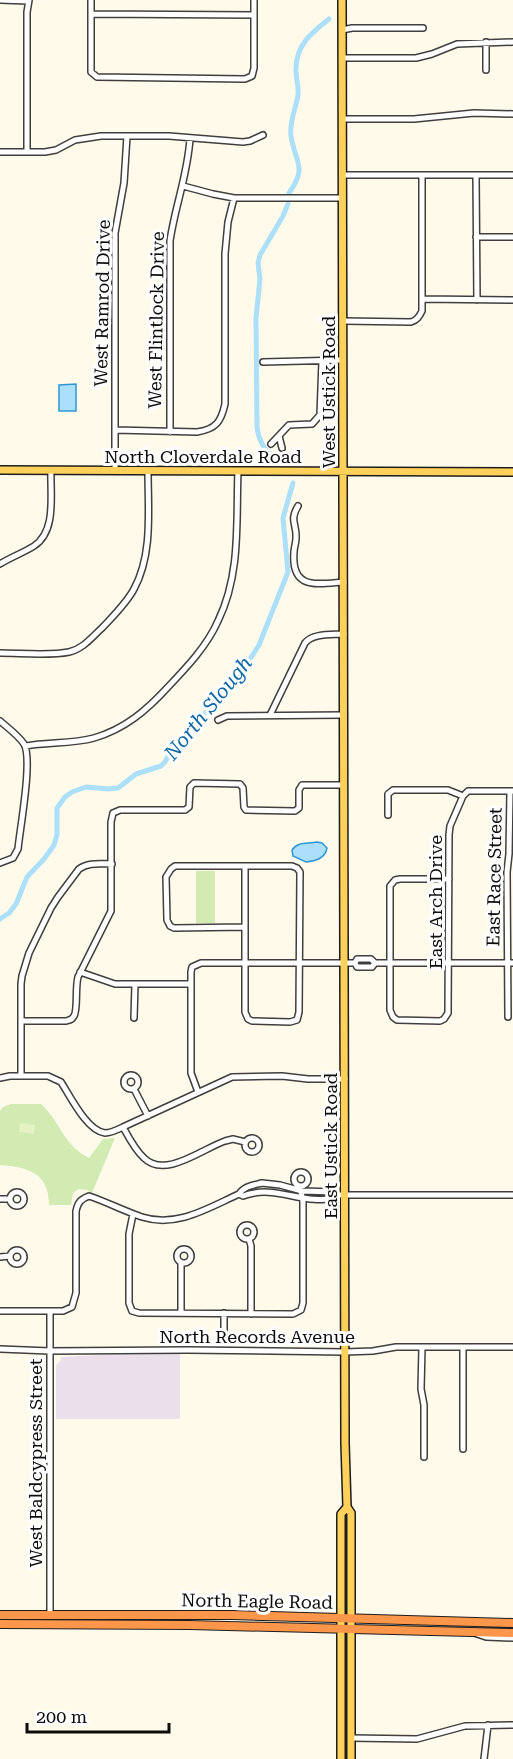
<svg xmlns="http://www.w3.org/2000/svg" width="513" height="1759" font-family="'Roboto Serif',serif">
<rect width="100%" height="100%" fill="#fffaea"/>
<path fill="#eadfeb" d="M 180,1354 L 180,1419 L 56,1419 L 56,1365 L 61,1360 L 61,1357 L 99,1355 Z"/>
<path fill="#d2ebb2" d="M 196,871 L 215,871 L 215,923 L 196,923 Z
M 11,1104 L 41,1104 C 61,1122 62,1144 89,1158 L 103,1139 L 115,1138 L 92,1193 L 87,1190 L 79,1189 L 73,1193 L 71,1205 L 49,1205 C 49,1173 28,1167 0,1165 L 0,1111 L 3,1107 Z"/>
<path fill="#e4f2c4" d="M 20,1123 L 35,1125 L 34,1134 L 19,1132 Z"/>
<path fill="#acdff9" stroke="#2f98d4" stroke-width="1.5" d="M 76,384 L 76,411 L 59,411 L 59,385 Z
M 317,842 L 322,843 L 327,848 C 325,859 315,861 306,862 L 293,856 L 292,850 C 298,841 307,844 317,842 Z"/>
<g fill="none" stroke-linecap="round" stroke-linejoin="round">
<path stroke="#acdff9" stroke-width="5" d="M 289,193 C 308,166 295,163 291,136 C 289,121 296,109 298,95 C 299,86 296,79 296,71 C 295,46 311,33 329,19
M 288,204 L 283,216 L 260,255 L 258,263 L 260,279 L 256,318 L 257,427 C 258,437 264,453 275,456 C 281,459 289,458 295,457 L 295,462
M 0,919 L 9,913 L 16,904 L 27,877 L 44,859 L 54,845 L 57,835 L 57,808 L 65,797 L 72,792 L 86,787 L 108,789 L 118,788 L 136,774 L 161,766 L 165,762 L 176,742 L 231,687 L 247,664 L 259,645 L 288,572 L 283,518 L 293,483"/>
<defs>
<path id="minor" d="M 0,0 L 28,1
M 91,0 L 91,72 L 97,77 L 245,79 L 252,76 L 254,68 L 254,0
M 91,14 L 254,15
M 342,30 L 352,28 L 423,28
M 486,42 L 486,70
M 342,58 L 416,58 L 432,54 L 457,44 L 513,42
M 342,119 L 414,119 L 474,113 L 513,114
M 0,152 L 45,152 L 56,150 L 75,140 L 101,136 L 169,136 L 243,142 L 250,141 L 263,135
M 27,152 L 27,12 L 29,0
M 342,175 L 513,175
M 476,175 L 477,300
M 183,186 L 213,194 L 234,198 L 342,198
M 476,237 L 513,237
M 422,299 L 513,300
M 343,321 L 411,322 C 417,320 419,317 422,311 L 422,175
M 263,362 L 343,360
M 115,430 L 197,432 C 216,429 221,422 225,404 L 225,254 L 228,222 L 234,198
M 170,432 L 170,241 C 175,206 188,174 190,138
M 279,436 L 282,448
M 271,444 L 289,425 L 312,424 L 320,415 L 322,361
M 115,471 L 115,233 L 124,183 L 127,136
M 298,506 C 289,521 297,524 296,538 C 296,543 294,548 294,552 C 291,590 316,584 344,582
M 0,564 C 11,557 23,553 34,546 C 57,531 50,494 51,470
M 0,653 C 20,653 50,656 69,652 C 83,649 92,637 102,628 C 113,616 126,604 134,589 C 153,554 148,510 148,471
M 270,715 L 305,643 C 313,633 331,635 344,634
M 218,720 L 227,716 L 344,715
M 0,721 C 8,728 18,735 24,744 C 33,759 20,828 18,849 L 13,858 L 0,863
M 26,746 C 48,742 72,744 94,738 C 125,729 147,710 168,687 C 187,667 207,646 218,621 C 241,574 236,522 238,471
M 388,815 L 388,794 L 393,790 L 448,790 L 463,796
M 245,866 L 245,1012 L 248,1019 L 252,1021 L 290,1022 L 297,1020 L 299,1012 L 300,872 L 297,868 L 292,866 L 175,866 L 171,869 L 166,877 L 167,920 L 170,926 L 174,928 L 245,927
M 449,879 L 400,879 L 395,880 L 390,886 L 390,1010 L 393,1017 L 397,1020 L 440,1021 L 444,1019 L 448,1013 L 449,835 L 450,826 L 463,796 L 468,791 L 513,791
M 375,963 L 513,963
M 80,972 L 115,984 L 191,984
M 508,1017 L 507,872 L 509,854 L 510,791
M 134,1018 L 135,984
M 21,1021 L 66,1021 C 70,1020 72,1020 74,1016 C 78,1010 75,988 78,977 L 111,911 L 111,822 L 113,813 L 120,810 L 185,810 L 189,807 L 190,787 L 194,783 L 240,784 L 243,788 L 244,807 L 246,810 L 295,811 L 299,808 L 299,790 L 302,785 L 344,785
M124 1082a7 7 0 1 1 14 0a7 7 0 1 1-14 0Z
M 21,1076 L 21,984 L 22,976 L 29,953 L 51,908 L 58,897 L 79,869 C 88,862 100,864 112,864
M 0,1078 L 10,1076 L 48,1076 L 61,1082 C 70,1096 87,1131 105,1133 C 111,1133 117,1130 123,1127 L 232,1077 L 282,1076 L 308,1079 L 345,1079
M 134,1089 L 148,1116
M 198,1092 L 191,1073 L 191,972 L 192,967 L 201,963 L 355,963 L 357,959 L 371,959 L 375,963 L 372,967 L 357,967 L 355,963
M 123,1127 C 129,1138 135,1150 144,1158 C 165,1179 202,1149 225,1141 L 233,1139 L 245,1142
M245 1145a7 7 0 1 1 14 0a7 7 0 1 1-14 0Z
M294 1179a7 7 0 1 1 14 0a7 7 0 1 1-14 0Z
M 262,1183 L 280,1185 L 302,1191 L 335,1192 L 338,1195 L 334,1199 C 326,1199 317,1200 310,1199 C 286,1196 267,1187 243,1196 L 239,1194 C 244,1186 254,1185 262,1183 Z
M10 1199a7 7 0 1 1 14 0a7 7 0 1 1-14 0Z
M 341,1195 L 513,1195
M 0,1199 L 9,1199
M 133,1214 L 129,1234 L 129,1303 L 132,1311 L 139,1313 L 293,1314 L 301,1310 L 303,1303 L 303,1202 L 300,1186
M240 1232a7 7 0 1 1 14 0a7 7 0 1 1-14 0Z
M 249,1239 L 251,1246 L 251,1314
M177 1256a7 7 0 1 1 14 0a7 7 0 1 1-14 0Z
M10 1257a7 7 0 1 1 14 0a7 7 0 1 1-14 0Z
M 0,1257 L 10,1256
M 181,1263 L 181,1313
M 0,1311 L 63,1311 L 72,1307 L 76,1293 L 76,1211 C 78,1202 81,1199 89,1196 C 107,1202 124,1211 142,1217 C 177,1228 208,1208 239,1194
M 50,1311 L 50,1616
M 224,1313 L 224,1339
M 422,1347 L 421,1389 L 424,1405 L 424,1457
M 0,1349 L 50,1351 L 187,1350 L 345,1352 L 373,1351 L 396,1347 L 513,1347
M 463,1449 L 463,1347
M 477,1634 L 486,1637 L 513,1638
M 351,1738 L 417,1739 L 465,1726 L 513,1725
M 484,1759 L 488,1725"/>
<path id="major" d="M 342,0 L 345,1443 L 347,1507 L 351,1513 L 351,1759
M 0,470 L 513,472
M 341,1759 L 341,1514 L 347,1507"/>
<path id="highway" d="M 0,1615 L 232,1615 L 513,1623
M 0,1624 L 189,1625 L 513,1633"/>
</defs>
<use href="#minor" stroke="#3f3f3f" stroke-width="8"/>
<use href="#major" stroke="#1d1d1d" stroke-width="10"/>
<use href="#highway" stroke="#1d1d1d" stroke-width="10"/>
<use href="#minor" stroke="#fff" stroke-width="5"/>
<use href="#major" stroke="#ffd15a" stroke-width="7"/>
<use href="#highway" stroke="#fc964b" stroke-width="8"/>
</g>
<g text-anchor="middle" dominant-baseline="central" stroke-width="6" stroke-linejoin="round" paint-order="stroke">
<g font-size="18" fill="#0c0c0c" stroke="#fff">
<text transform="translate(102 303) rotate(-89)">West Ramrod Drive</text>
<text transform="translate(156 320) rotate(-89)">West Flintlock Drive</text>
<text transform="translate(328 392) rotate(-90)">West Ustick Road</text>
<text x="203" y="456">North Cloverdale Road</text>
<text transform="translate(494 877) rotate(-89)">East Race Street</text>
<text transform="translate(435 902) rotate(-90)">East Arch Drive</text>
<text transform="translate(330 1146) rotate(-90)">East Ustick Road</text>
<text x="257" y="1336">North Records Avenue</text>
<text transform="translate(35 1463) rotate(-90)">West Baldcypress Street</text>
<text transform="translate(257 1601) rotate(1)">North Eagle Road</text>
</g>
<g font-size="20" font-style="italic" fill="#0f68a3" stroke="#fff">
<text transform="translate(208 708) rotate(-51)">North Slough</text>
</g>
</g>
<path d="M27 1723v9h142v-9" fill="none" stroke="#0c0c0c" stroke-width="3"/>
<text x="36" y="1723" font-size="18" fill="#0c0c0c" stroke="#ffffff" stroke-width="4.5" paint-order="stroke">200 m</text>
</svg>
